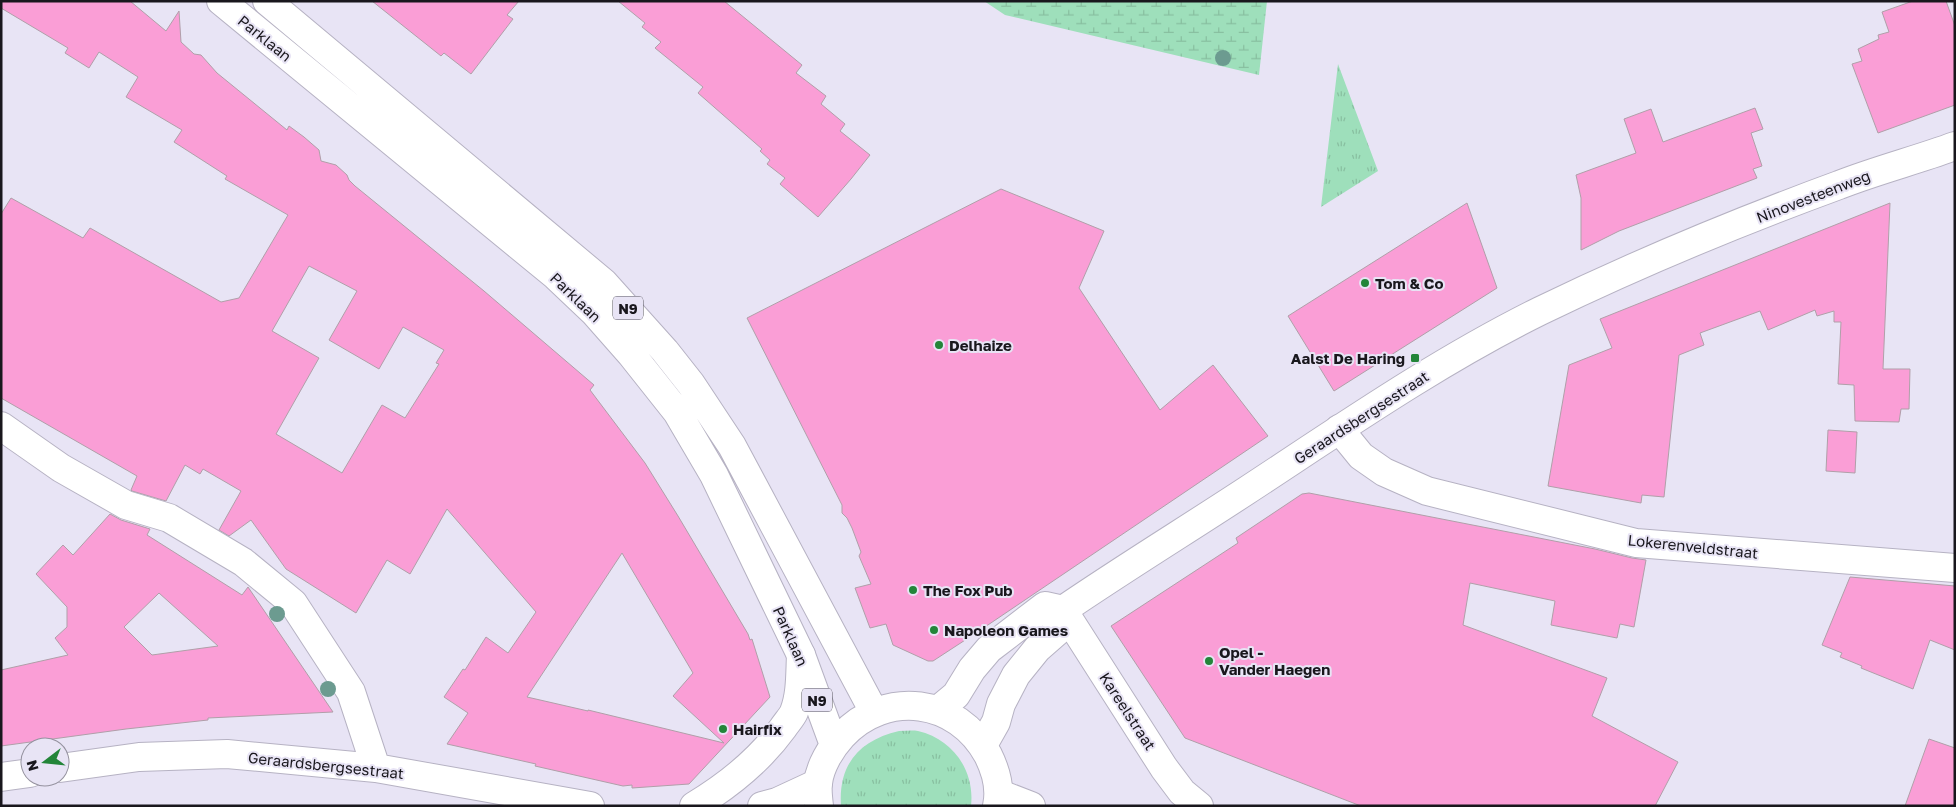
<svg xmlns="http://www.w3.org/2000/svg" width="1956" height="807" font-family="'Golos Text',sans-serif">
<defs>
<pattern id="grass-tufts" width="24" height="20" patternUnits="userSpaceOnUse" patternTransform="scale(1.25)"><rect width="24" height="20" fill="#9edfbb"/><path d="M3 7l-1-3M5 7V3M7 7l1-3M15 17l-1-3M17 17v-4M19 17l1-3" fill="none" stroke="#88bfa0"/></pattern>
<pattern id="wetland-marsh" width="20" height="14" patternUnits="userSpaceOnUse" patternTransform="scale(1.25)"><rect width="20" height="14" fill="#9edfbb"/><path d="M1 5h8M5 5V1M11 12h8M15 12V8" fill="none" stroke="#88bfa0"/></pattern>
</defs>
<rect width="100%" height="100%" fill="#e8e4f5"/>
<path fill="url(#grass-tufts)" d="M 1338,64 L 1378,171 L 1321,207 Z
M 899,731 C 905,731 912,730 918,731 C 953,739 975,771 971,806 L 841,806 C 838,764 860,740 899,731 Z"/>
<path fill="url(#wetland-marsh)" d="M 984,1 L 1267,1 L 1259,75 L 1005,15 Z"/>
<path fill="#fa9ed6" stroke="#b09fa9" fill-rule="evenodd" d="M 1,1 L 130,1 L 166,31 L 179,11 L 181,42 L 194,54 L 201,55 L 217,73 L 287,130 L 289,126 L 304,137 L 319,150 L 321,161 L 336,165 L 347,175 L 349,180 L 355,186 L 484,291 L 594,385 L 590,390 L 645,463 L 678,516 L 748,634 L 750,640 L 752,639 L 770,697 L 689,784 L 632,788 L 632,785 L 623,786 L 535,766 L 536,764 L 447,744 L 468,713 L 444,697 L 463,669 L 465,670 L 486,637 L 508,653 L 536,612 L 447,509 L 410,574 L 387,560 L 356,613 L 286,569 L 251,520 L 229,536 L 219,530 L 241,491 L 203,469 L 200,474 L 185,465 L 166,501 L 132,491 L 131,490 L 137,476 L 1,398 L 1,214 L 11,198 L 83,238 L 90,228 L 221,302 L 239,298 L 288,215 L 225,179 L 227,176 L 174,142 L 182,130 L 126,97 L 138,77 L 99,52 L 89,68 L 65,53 L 68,48 L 1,8 ZM 309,266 L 357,291 L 329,340 L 379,369 L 403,327 L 444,350 L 436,363 L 439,364 L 405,418 L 382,405 L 342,473 L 276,434 L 319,358 L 272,331 ZM 622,553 L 693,673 L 673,696 L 724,743 L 588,710 L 588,711 L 527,697 Z
M 372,1 L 519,1 L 507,15 L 513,19 L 471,74 L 444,53 L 441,56 Z
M 618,1 L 724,1 L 802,65 L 796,73 L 826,96 L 821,104 L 845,124 L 840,131 L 870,155 L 851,179 L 818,217 L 780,184 L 785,178 L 767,164 L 770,160 L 760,151 L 762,149 L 698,93 L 703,87 L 655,48 L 661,42 L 642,27 L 645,23 Z
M 1913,1 L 1946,1 L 1955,26 L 1955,105 L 1878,133 L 1852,64 L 1862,61 L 1858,49 L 1879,39 L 1878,35 L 1889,32 L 1882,12 Z
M 1755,108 L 1763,129 L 1751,133 L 1762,166 L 1753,169 L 1757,178 L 1619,231 L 1581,250 L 1581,198 L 1576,175 L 1636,153 L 1624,119 L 1651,109 L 1663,142 Z
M 1001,189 L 1104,231 L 1079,288 L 1160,410 L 1213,365 L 1268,436 L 979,631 L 933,661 L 928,661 L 893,645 L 886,624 L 870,628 L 855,588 L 871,584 L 859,556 L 861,552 L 852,528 L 847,518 L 842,513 L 842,505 L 747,318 Z
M 1467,203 L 1497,288 L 1334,391 L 1288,316 Z
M 1890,203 L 1883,369 L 1910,369 L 1909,409 L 1901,409 L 1899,422 L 1855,421 L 1854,385 L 1838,384 L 1841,322 L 1834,322 L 1834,311 L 1817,316 L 1815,310 L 1768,330 L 1760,311 L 1700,333 L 1704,345 L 1679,355 L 1664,497 L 1642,495 L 1641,503 L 1548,486 L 1569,365 L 1612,348 L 1600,319 Z
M 1828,430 L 1857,432 L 1855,473 L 1826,471 Z
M 1309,493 L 1595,549 L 1632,558 L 1646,560 L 1634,627 L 1620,624 L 1617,638 L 1551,625 L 1555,601 L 1470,583 L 1463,625 L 1607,678 L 1592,716 L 1678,762 L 1655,806 L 1361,806 L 1185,738 L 1111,626 L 1238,543 L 1236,538 L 1302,494 Z
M 110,514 L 121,520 L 150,529 L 147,535 L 242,595 L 248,587 L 333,712 L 208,718 L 208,720 L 126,729 L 1,746 L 1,670 L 68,655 L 55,638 L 67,627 L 67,607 L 36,574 L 63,545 L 73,555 ZM 159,593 L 218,646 L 152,655 L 124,627 Z
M 1850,577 L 1955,586 L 1955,650 L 1930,640 L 1913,689 L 1861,668 L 1862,666 L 1840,657 L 1842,653 L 1822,645 Z
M 1929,739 L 1955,748 L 1955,806 L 1905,806 Z"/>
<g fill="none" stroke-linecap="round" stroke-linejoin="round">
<defs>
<path id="minor" d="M 1,426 L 61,468 L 126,505 L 169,518 L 243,562 L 293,603 L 351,692 L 376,768
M 1339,429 L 1361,456 L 1384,472 L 1427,491 L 1636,543 L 1955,568
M 1063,610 L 1164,768 L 1182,792 L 1199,806
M 60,768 L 139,757 L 227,754 L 376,768 L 590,806
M 1,777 L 30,773
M 694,806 C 729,785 759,761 783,728 C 786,723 792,717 794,712 C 801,694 800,674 801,655
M 762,806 L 777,802 L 818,783"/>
<path id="secondary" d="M 938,710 L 956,695 L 972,669 L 989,649 L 1045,606 L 1063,610 C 1123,569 1185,531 1246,491 C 1342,428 1437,362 1540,311 C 1637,264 1738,222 1839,185 C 1877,170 1917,160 1955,146
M 983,745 L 996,722 L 1001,704 L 1016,675 L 1037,649 L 1061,628 L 1063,610"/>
<path id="primary" d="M 221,1 L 556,276 L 594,312 L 631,354 L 677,412 L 714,475 L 801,655 L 834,745
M 267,1 L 604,283 L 665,351 L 691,384 L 732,446 L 874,712
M 819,806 C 818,798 817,790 818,783 C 820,766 831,748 842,736 C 886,689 957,698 988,755 C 996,771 1001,788 997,806"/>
<path id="trunk" d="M 1000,794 L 1031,806"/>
</defs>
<use href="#minor" stroke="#b6b2c3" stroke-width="30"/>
<use href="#secondary" stroke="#b6b2c3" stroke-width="30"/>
<use href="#primary" stroke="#b6b2c3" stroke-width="30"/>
<use href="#trunk" stroke="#b6b2c3" stroke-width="30"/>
<use href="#minor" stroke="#fff" stroke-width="28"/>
<use href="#secondary" stroke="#fff" stroke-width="28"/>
<use href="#primary" stroke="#fff" stroke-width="28"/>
<use href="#trunk" stroke="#fff" stroke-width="28"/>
</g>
<g fill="#6c9b90">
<circle cx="1223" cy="58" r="8"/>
<circle cx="277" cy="614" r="8"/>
<circle cx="328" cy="689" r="8"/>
</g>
<g fill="#238539" stroke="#e8e4f5" stroke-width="2">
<circle cx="1365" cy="283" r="5"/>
<circle cx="939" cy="345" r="5"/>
<rect x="1410" y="353" width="10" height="10" rx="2.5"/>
<circle cx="913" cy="590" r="5"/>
<circle cx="934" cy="630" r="5"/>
<circle cx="1209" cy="661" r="5"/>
<circle cx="723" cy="729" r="5"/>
</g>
<g text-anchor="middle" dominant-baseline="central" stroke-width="4" stroke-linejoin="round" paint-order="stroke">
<g fill="#e8e4f5" stroke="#57545e" stroke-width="1">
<rect x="613" y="296.5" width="30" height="23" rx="4"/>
<rect x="802" y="688.5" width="30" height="23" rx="4"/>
</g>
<g font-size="14" font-weight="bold" fill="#19171d">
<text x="628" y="308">N9</text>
<text x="817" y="700">N9</text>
</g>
<g font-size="15" fill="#19171d" stroke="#e8e4f5">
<text transform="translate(265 38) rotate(39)">Parklaan</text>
<text transform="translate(1813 196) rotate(-21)">Ninovesteenweg</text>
<text transform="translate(576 297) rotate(44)">Parklaan</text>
<text transform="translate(1361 417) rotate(-33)">Geraardsbergsestraat</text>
<text transform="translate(1693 546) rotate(6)">Lokerenveldstraat</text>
<text transform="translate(791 636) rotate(66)">Parklaan</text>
<text transform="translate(1128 711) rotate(57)">Kareelstraat</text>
<text transform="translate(326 765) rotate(6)">Geraardsbergsestraat</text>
</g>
<g font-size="15" font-weight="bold" fill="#19171d" stroke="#e8e4f5" text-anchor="start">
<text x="1375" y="283">Tom &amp; Co</text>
<text x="949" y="345">Delhaize</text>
<text x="1405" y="358" text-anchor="end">Aalst De Haring</text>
<text x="923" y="590">The Fox Pub</text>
<text x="944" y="630">Napoleon Games</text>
<text x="1219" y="652">Opel -<tspan x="1219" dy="17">Vander Haegen</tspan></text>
<text x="733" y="729">Hairfix</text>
</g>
</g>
<rect width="1956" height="807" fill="none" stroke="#19171d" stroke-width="5"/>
<g transform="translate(45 762) rotate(254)"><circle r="24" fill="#e8e4f5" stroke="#95929f"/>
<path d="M0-4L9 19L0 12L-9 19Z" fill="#238539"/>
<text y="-8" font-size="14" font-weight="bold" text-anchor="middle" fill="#19171d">N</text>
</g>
</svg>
